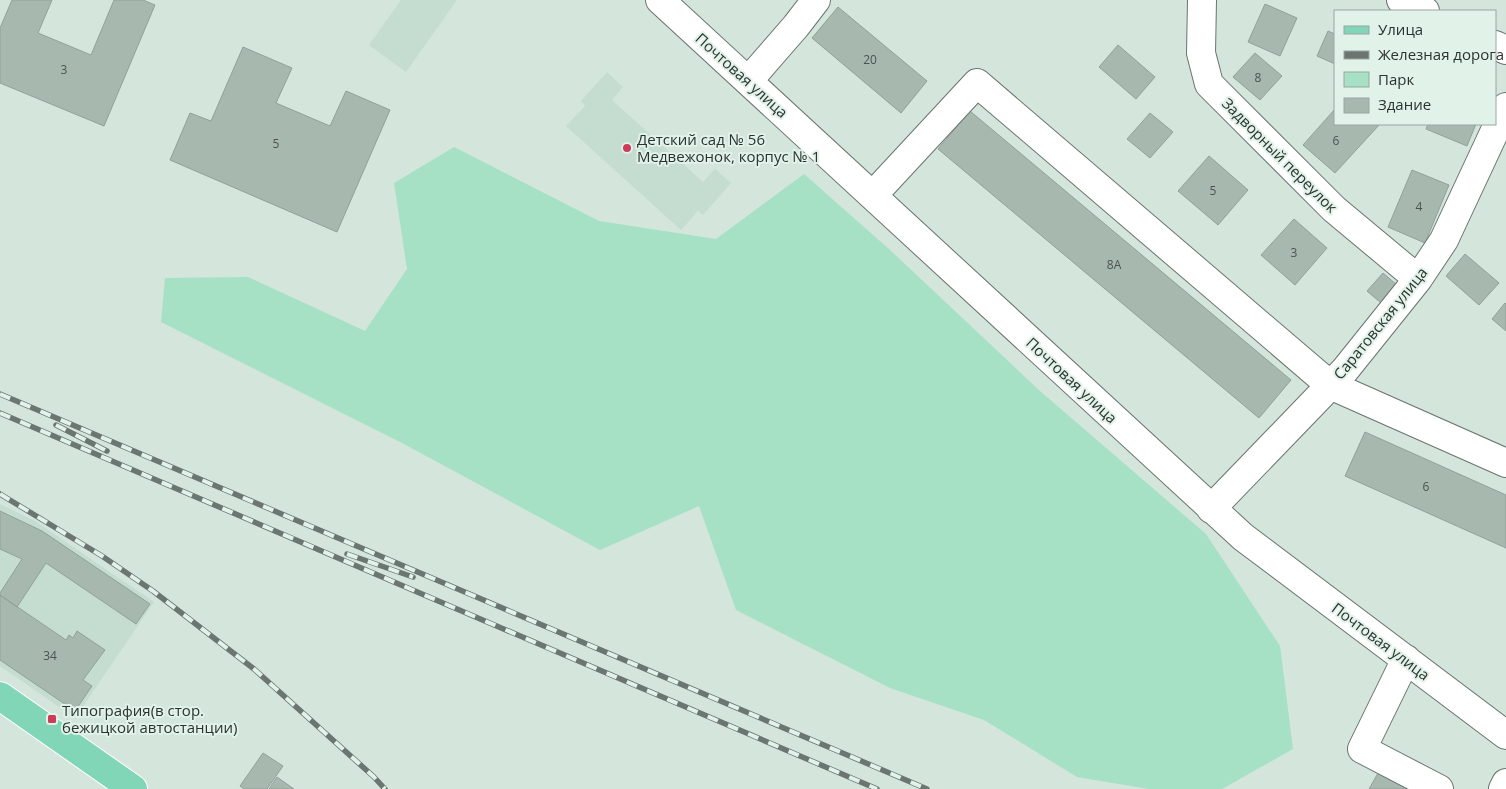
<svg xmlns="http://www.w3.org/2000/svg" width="1506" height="789" font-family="'Open Sans',sans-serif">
<rect width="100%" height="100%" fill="#d4e5dc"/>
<path fill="#c4ddd0" d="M 401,0 L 457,0 L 406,72 L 369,45 Z
M 607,72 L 623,87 L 612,100 L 703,182 L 715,169 L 731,183 L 703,215 L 698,211 L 681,230 L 566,126 L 585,106 L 581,101 Z
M 0,504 L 35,521 L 154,602 L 75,718 L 0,666 Z"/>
<path fill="#a6e1c5" d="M 454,147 L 599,221 L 716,239 L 804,174 L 889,249 L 1040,391 L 1206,534 L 1280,646 L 1293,749 L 1222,789 L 1149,789 L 1077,777 L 984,720 L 890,688 L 736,610 L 699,506 L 600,550 L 402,443 L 161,322 L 165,278 L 248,277 L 365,331 L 407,269 L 394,183 Z"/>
<path fill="#a7b8af" stroke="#91a199" d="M 12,0 L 52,0 L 38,33 L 91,55 L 114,0 L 143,0 L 155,5 L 104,126 L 0,83 L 0,28 Z
M 1265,4 L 1297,18 L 1280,56 L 1248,42 Z
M 838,7 L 927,81 L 901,113 L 812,38 Z
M 1328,31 L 1335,34 L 1335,64 L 1317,56 Z
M 1118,45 L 1155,77 L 1136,99 L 1099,67 Z
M 243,47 L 292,68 L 276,103 L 330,126 L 346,91 L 390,110 L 337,232 L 170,160 L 190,113 L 211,121 Z
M 1255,53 L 1282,76 L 1260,100 L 1233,77 Z
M 1335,109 L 1335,124 L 1380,124 L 1335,173 L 1303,145 Z
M 970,111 L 1291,380 L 1259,418 L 938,149 Z
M 1150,113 L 1173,132 L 1150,158 L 1127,139 Z
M 1428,124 L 1476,124 L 1467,146 L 1426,129 Z
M 1209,156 L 1248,190 L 1218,225 L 1178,191 Z
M 1412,170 L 1449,185 L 1425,243 L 1388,227 Z
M 1294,219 L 1327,248 L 1295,285 L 1261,255 Z
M 1465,254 L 1499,283 L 1479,305 L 1446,276 Z
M 1383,273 L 1397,285 L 1381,303 L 1367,291 Z
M 1505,303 L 1506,304 L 1506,331 L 1492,319 Z
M 1365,432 L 1506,495 L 1506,548 L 1345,476 Z
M 0,511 L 42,531 L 150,604 L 136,624 L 46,563 L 17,607 L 0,595 L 0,593 L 22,559 L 0,549 Z
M 0,595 L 66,640 L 69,635 L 73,638 L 77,631 L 105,650 L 83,680 L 92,686 L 75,711 L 0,660 Z
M 263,753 L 283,766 L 267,789 L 244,789 L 240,786 Z
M 1378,773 L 1408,789 L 1369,789 Z
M 277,777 L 294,789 L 269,789 Z"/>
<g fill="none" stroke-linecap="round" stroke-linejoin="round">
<defs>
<path id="minor" d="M 660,0 L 1243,537 L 1506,735
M 1202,0 L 1201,53 L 1209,84 L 1334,209 L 1418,279
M 1401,0 L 1425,11
M 1495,45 L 1506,50
M 749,80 L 796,26 L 816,0
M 873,195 L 977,83 L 1330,385 L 1506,463
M 1211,509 L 1345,370 L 1418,279 L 1444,240 L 1506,107
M 1406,659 L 1362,749 L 1439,789
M 1503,789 L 1506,783"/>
<path id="major" d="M 0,696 L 133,789"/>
</defs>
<use href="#minor" stroke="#67766f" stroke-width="30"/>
<use href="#major" stroke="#fff" stroke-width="30"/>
<use href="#minor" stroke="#fff" stroke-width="28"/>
<use href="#major" stroke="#81d6b8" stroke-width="28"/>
<defs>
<path id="rail" d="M 0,394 L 927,789
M 0,413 L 877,789
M 56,425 L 107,451
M 0,494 L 102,556 L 153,591 L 254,669 L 374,777 L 385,789
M 347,554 L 413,577"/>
</defs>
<use href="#rail" stroke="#6b7670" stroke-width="5.5"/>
<use href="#rail" stroke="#e1f2e9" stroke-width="4" stroke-dasharray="11" stroke-linecap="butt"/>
</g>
<g fill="#cc3c59" stroke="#e1f2e9" stroke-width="2">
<circle cx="627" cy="148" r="5"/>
<rect x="47" y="714" width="10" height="10" rx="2.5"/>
</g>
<g text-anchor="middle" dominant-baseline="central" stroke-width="4" stroke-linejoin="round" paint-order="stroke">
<g font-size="12" fill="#4b544f">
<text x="870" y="59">20</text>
<text x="64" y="69">3</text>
<text x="1258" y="77">8</text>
<text x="1336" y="140">6</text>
<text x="276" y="143">5</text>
<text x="1213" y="190">5</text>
<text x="1419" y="206">4</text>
<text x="1294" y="252">3</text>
<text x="1114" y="264">8А</text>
<text x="1426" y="486">6</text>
<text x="50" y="655">34</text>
</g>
<g font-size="15" fill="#2c332f" stroke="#e1f2e9">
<text transform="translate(742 75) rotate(42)">Почтовая улица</text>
<text transform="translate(1280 155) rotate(45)">Задворный переулок</text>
<text transform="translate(1380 323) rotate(-51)">Саратовская улица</text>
<text transform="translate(1072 380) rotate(43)">Почтовая улица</text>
<text transform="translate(1381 641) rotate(37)">Почтовая улица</text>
</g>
<g font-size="15" fill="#2c332f" stroke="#e1f2e9" text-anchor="start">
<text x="637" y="139">Детский сад № 56<tspan x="637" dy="17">Медвежонок, корпус № 1</tspan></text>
<text x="62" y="710">Типография(в стор.<tspan x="62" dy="17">бежицкой автостанции)</tspan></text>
</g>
</g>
<rect x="1334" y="10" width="162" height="115" fill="#e1f2e9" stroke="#99a69f"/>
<rect x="1344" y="26" width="25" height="8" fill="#81d6b8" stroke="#99a69f"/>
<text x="1378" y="35" font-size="15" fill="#2c332f">Улица</text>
<rect x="1344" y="51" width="25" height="8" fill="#6b7670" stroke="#99a69f"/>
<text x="1378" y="60" font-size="15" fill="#2c332f">Железная дорога</text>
<rect x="1344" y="72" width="25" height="15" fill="#a6e1c5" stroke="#99a69f"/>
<text x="1378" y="85" font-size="15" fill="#2c332f">Парк</text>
<rect x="1344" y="98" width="25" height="15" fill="#a7b8af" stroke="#99a69f"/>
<text x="1378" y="110" font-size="15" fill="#2c332f">Здание</text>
</svg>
